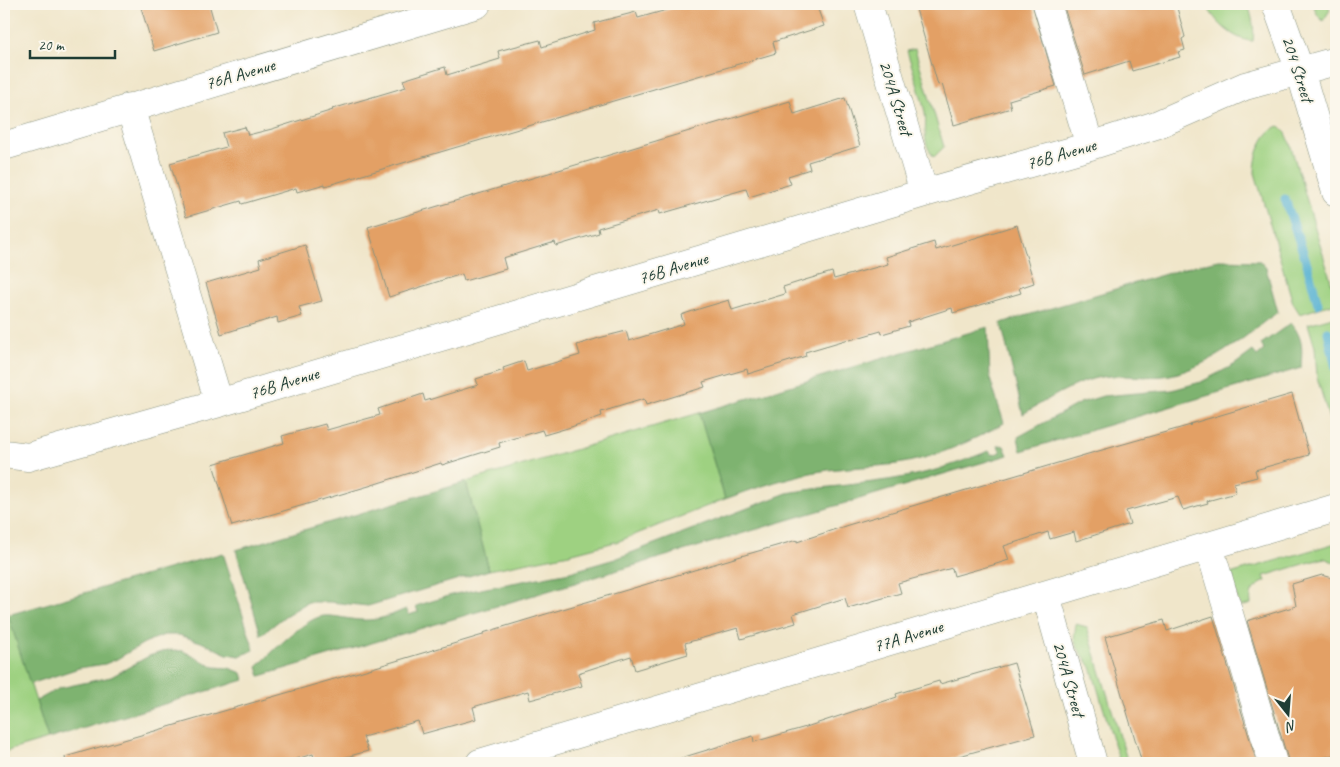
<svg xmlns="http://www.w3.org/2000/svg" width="1340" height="767" font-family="Caveat,sans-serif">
<rect width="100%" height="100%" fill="#fbf7ec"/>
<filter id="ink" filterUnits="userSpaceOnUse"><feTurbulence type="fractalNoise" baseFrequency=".02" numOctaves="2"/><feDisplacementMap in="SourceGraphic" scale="10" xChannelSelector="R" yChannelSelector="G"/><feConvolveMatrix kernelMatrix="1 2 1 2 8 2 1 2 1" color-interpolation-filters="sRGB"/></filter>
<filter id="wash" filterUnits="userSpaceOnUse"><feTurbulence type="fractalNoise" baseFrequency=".0096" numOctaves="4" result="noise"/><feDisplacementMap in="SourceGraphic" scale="20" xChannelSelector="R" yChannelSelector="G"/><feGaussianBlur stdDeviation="1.12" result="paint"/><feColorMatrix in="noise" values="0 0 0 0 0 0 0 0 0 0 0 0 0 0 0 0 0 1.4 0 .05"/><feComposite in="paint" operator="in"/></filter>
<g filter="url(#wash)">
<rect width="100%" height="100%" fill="#f0e6ca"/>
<path fill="#9ed181" stroke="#5e875a" d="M 1206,4 L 1248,4 C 1252,17 1255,28 1253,41 C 1234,41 1213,20 1206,4 Z
M 1313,4 L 1328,4 L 1330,10 L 1323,21 L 1317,14 Z
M 915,49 L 944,147 L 934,157 C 919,139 929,128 924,108 C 919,89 913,70 907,51 Z
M 1279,126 L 1286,133 L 1289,140 L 1336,298 L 1332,304 L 1300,314 L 1293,303 L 1255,173 C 1255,156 1262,132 1279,126 Z
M 1336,316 L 1336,435 L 1332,429 L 1317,377 L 1315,347 L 1308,324 Z
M 699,413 L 725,499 L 619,541 L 569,554 L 489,570 L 466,482 Z
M 1336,543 L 1336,563 L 1324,558 L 1264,576 L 1266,581 C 1255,586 1249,591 1251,604 L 1240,607 L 1230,574 Z
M 4,601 L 48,739 L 4,752 Z
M 1076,624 L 1087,627 L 1128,763 L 1120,763 L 1091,667 L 1077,647 L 1074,639 Z"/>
<path fill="#7eb36f" stroke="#4e7852" d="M 1219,260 L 1260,261 L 1266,268 L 1278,312 C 1262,322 1248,336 1232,346 C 1216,357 1196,368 1178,373 C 1156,380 1132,375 1110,376 C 1082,377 1047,400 1023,414 L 1001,323 L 1196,265 Z
M 1291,323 C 1304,339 1302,349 1301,368 L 1021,451 L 1018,437 L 1080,403 L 1103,396 L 1172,390 L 1201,382 L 1234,365 L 1253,351 L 1257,356 L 1264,350 L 1261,344 Z
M 988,327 L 990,379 L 1004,423 C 970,442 935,458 897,464 C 874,467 851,467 828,470 C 792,475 759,487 725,499 L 699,413 Z
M 1000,445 L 1004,446 L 1008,455 L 260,676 L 257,667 C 270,654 306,617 324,616 C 336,615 349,620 362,620 C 378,621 392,615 406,609 L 409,615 L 418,612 L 416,606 L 455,594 L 570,572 L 615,559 L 787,493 C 832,485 879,484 924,473 C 946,468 968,459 989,451 L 992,455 L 1001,452 L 998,446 Z
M 466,482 L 489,570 L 368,606 L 330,602 L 308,602 L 285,616 L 261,635 L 236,550 Z
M 223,553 L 254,650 L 240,656 L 227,654 L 201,642 L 179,635 L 164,635 L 144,643 L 117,659 L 105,664 L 79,668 L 30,684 L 8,615 Z
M 168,650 L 183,651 L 214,667 L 229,668 L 242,673 L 244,680 L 48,739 L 36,701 L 60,688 L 111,677 L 149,656 Z"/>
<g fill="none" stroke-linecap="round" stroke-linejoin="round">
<path stroke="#53b0d1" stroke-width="9" d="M 1285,199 L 1307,264 L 1318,304
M 1328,332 L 1336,368"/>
</g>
<g id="blocks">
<path fill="#e3a065" d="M 140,4 L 209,4 L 217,32 L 154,51 Z
M 688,4 L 816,4 L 824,26 L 773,42 L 776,53 L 325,186 L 325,184 L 297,192 L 296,188 L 242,204 L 241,201 L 186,217 L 170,163 L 226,147 L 222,133 L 245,127 L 248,135 L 272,129 L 333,110 L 332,109 L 406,87 L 403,80 L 445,67 L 447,75 L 500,59 L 498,51 L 540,40 L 542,47 L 595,30 L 594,23 L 636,12 L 638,18 Z
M 936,4 L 1032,4 L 1056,86 L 1009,100 L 1011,108 L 954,125 L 942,84 L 938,85 L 916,9 Z
M 1063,4 L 1176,4 L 1185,37 L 1182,39 L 1185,50 L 1178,52 L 1180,57 L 1132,71 L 1129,61 L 1085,75 Z
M 845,98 L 860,146 L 808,162 L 810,169 L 788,176 L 791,184 L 749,197 L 746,189 L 660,214 L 659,210 L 598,228 L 599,233 L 556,246 L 555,242 L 503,258 L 506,269 L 464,281 L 462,274 L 389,297 L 368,227 L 790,101 L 794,114 Z
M 1017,225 L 1034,283 L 1019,288 L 1021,293 L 953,313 L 952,308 L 908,322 L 909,326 L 882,334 L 881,331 L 850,340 L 849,339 L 805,352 L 806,356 L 748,374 L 747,369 L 703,382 L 705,387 L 646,405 L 644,399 L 601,412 L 602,416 L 571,427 L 544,435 L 542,430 L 499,443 L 500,447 L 442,465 L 441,463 L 369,486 L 232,526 L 213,464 L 284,443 L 282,436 L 325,424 L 327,430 L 380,415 L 378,409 L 423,394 L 425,401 L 478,385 L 476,379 L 504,370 L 503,368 L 524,361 L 527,371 L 580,355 L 577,345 L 599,338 L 626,331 L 629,341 L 684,324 L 681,315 L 702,308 L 729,300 L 732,310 L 785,294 L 783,287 L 805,280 L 832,272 L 834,279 L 888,264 L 886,257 L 934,242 L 936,250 Z
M 305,245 L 322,301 L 299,307 L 302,316 L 278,323 L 277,317 L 221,334 L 206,283 L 261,267 L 259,259 Z
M 1292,394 L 1309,455 L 1255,470 L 1257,477 L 1234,483 L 1236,493 L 1207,501 L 1208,503 L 1183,510 L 1178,497 L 1126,511 L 1130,524 L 1076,541 L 1074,532 L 1050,539 L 1048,532 L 1004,546 L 1009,560 L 993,565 L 954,576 L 952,568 L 898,583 L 901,593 L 848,608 L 845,598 L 816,607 L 793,614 L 796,623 L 741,639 L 738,628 L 685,643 L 688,654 L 635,670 L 631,656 L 578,673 L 582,686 L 530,700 L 528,691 L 473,707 L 476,719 L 422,734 L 418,721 L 363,737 L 368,751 L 324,763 L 315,763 L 313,754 L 283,763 L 66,763 L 65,757 L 369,669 L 483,635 L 483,633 L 536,617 L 748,554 L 797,540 L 797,542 L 848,525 L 1088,454 L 1191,425 L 1190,424 Z
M 1322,575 L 1336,579 L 1336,754 L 1306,763 L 1289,763 L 1247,621 L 1296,606 L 1292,584 Z
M 1213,616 L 1256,760 L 1245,763 L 1142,763 L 1105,637 L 1164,620 L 1167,631 Z
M 1014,663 L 1035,735 L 934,763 L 682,763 L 681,758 L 753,736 L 754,742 L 806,727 L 897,697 L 896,694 L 939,681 L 940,684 Z"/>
</g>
</g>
<g filter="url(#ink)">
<use href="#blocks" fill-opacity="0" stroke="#88927f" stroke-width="1"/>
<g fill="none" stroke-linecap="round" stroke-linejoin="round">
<defs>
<path id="minor" d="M 868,4 L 924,193
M 1047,4 L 1090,146
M 1276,4 L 1300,71 L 1336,192
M 130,107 L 219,403
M 4,146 L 477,4
M 4,454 L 28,457 L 219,403 L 924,193 L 1090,146 L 1156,125 L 1245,86 L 1336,61
M 1209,546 L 1273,763
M 1046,595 L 1093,763
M 480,763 L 1336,508"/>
</defs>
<use href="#minor" stroke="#88927f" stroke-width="29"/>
<use href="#minor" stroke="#fff" stroke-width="28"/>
</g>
</g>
<g text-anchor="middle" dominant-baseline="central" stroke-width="4" stroke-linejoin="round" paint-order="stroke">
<g font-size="18" fill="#1f3d34" stroke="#fbf7ec">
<text transform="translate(1298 69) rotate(72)">204 Street</text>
<text transform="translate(240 74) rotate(-16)">76A Avenue</text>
<text transform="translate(896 98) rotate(73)">204A Street</text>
<text transform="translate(1061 154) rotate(-16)">76B Avenue</text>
<text transform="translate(673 268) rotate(-17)">76B Avenue</text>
<text transform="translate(284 383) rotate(-17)">76B Avenue</text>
<text transform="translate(908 636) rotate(-17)">77A Avenue</text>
<text transform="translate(1069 679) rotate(74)">204A Street</text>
</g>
</g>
<rect width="1340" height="767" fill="none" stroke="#fbf7ec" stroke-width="20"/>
<g transform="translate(1288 714) rotate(163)" stroke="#fbf7ec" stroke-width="4" paint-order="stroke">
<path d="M0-4L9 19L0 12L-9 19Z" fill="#1f3d34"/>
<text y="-8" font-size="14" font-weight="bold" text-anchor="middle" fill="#1f3d34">N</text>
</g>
<path d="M30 50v8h85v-8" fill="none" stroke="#1f3d34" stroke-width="2.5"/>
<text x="38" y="50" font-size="15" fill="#1f3d34" stroke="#fbf7ec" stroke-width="4" paint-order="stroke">20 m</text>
</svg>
